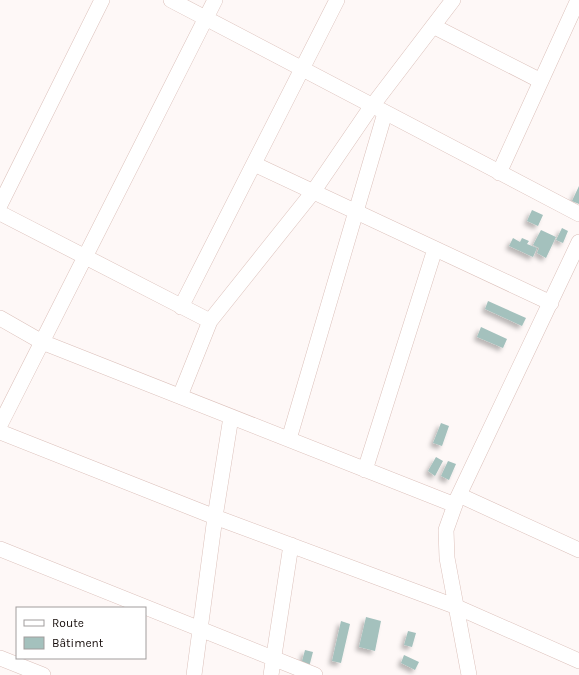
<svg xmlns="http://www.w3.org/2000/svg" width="579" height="675" font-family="Karla,sans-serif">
<defs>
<filter id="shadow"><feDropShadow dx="-3.5" dy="3.5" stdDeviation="2" flood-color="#0004"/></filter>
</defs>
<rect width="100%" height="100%" fill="#fef8f7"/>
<path fill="#a4c1bd" filter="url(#shadow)" d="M 579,186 L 579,204 L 572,201 Z
M 532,210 L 543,215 L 538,226 L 527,221 Z
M 562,228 L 568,231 L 563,243 L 556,240 Z
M 541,230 L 556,237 L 546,258 L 537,253 L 539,248 L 533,245 Z
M 513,238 L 520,242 L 522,238 L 529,241 L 527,244 L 537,248 L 533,257 L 509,246 Z
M 488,301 L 526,318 L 522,326 L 485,309 Z
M 481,327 L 507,339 L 503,348 L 477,337 Z
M 441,423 L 449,426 L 442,446 L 433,443 Z
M 436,457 L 443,461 L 435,476 L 428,471 Z
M 448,461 L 456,464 L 449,480 L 441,476 Z
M 366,617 L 381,621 L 375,651 L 359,647 Z
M 341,621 L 350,624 L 341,663 L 332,661 Z
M 408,631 L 416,633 L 412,647 L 404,645 Z
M 305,650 L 313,652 L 309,667 L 301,665 Z
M 404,655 L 419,662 L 415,670 L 401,663 Z"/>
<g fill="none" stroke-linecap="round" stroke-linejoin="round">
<defs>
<path id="minor" d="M 171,0 L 579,214
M 433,26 L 541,81
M 254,164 L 551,303
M 499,173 L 578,0
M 0,205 L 102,0
M 0,213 L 210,321
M 181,307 L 337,0
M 0,318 L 42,342 L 455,505
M 180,396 L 210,321 L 313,192 L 369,110 L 453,0
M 0,425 L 215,0
M 0,432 L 215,517 L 457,607 L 579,661
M 289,439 L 385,113
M 365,470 L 435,249
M 459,495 L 579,550
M 0,549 L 315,675
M 0,658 L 43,675
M 194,675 L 215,517 L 231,417
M 271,675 L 291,545
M 469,675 L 447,558 L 446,530 L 457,499 L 579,242"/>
</defs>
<use href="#minor" stroke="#dcc1bb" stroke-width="16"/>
<use href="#minor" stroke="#fff" stroke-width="15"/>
</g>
<rect x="16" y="607" width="130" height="52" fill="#ffffff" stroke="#a19d9d"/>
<rect x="24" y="620" width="20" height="6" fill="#ffffff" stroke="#a19d9d"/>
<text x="52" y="627" font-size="12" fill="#140b09">Route</text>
<rect x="24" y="637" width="20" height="12" fill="#a4c1bd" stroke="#a19d9d"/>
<text x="52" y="647" font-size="12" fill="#140b09">Bâtiment</text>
</svg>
